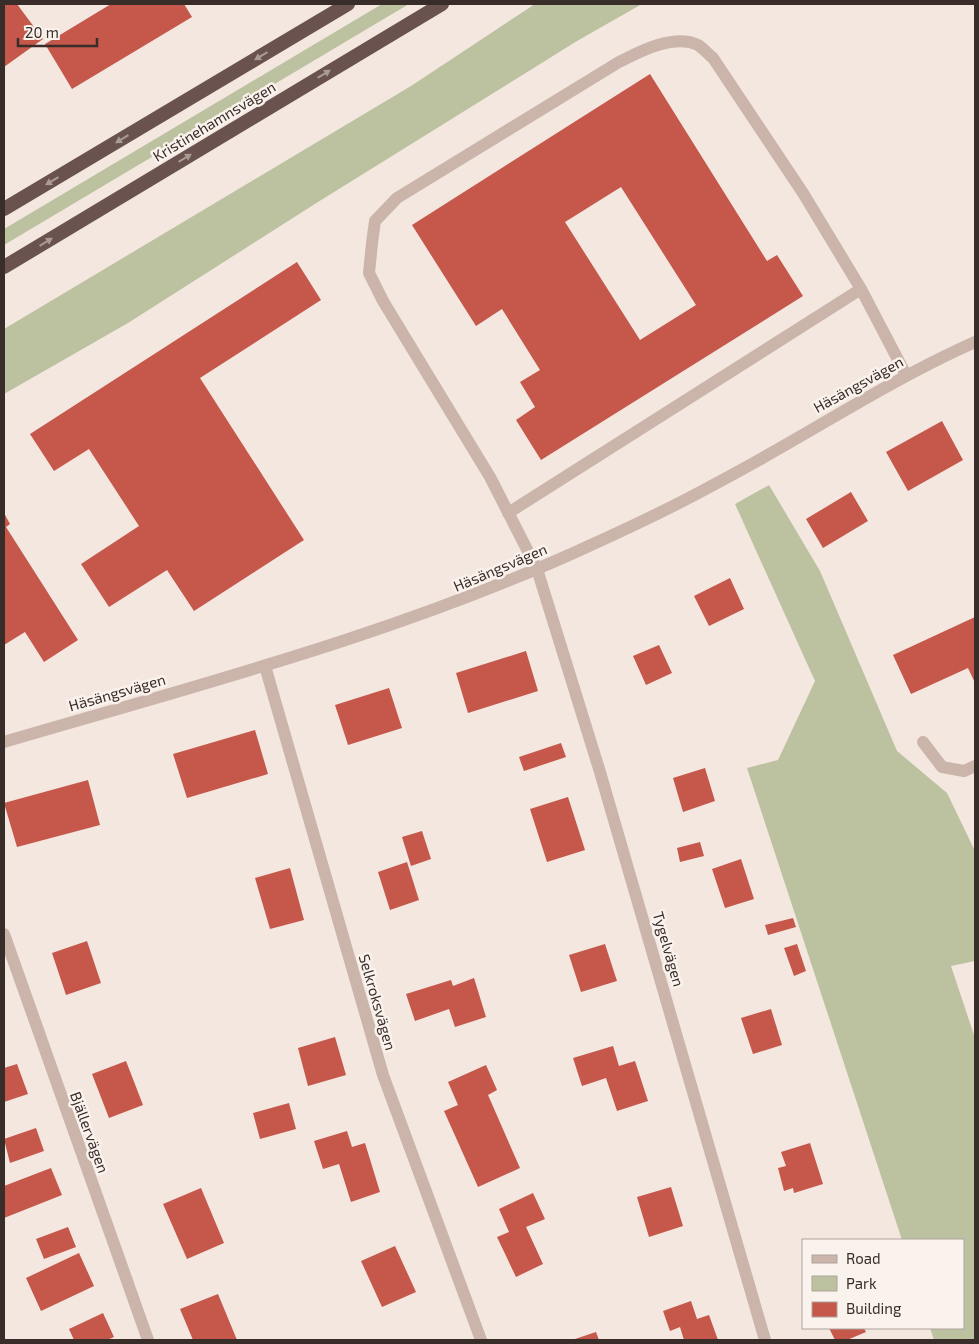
<svg xmlns="http://www.w3.org/2000/svg" width="979" height="1344" font-family="'Exo 2',sans-serif">
<rect width="100%" height="100%" fill="#f3e7e0"/>
<path fill="#bcc29f" d="M 382,4 L 409,4 L 4,245 L 4,229 Z
M 535,4 L 642,4 L 577,41 L 318,202 L 128,323 L 4,394 L 4,329 L 411,86 Z
M 769,485 L 820,571 L 897,751 L 947,793 L 975,851 L 975,961 L 951,966 L 975,1038 L 975,1340 L 934,1340 L 930,1328 L 963,1328 L 963,1240 L 902,1240 L 747,768 L 778,760 L 815,681 L 735,504 Z"/>
<path fill="#c5574b" fill-rule="evenodd" d="M 4,4 L 17,4 L 43,39 L 4,67 Z
M 111,4 L 184,4 L 192,17 L 72,89 L 45,44 Z
M 650,74 L 767,261 L 777,255 L 803,296 L 541,460 L 516,420 L 535,407 L 520,382 L 540,370 L 502,309 L 476,326 L 412,225 ZM 621,187 L 696,305 L 640,340 L 565,222 Z
M 297,262 L 321,300 L 200,378 L 304,540 L 194,611 L 167,570 L 109,607 L 81,564 L 139,526 L 89,449 L 54,471 L 30,434 Z
M 942,421 L 963,460 L 908,491 L 886,452 Z
M 851,492 L 868,521 L 823,548 L 806,519 Z
M 4,513 L 10,524 L 6,527 L 78,640 L 44,662 L 25,632 L 4,645 Z
M 730,578 L 744,609 L 709,626 L 694,596 Z
M 975,617 L 975,683 L 968,668 L 911,694 L 893,655 Z
M 659,645 L 672,673 L 646,685 L 633,656 Z
M 526,651 L 538,691 L 468,713 L 456,673 Z
M 389,688 L 402,728 L 348,745 L 335,705 Z
M 255,730 L 268,774 L 187,798 L 173,754 Z
M 561,743 L 566,757 L 524,771 L 519,757 Z
M 705,768 L 715,801 L 683,812 L 673,778 Z
M 88,780 L 100,825 L 17,847 L 4,803 Z
M 568,797 L 585,850 L 547,862 L 530,809 Z
M 422,831 L 431,859 L 411,866 L 402,837 Z
M 700,842 L 704,856 L 680,862 L 677,848 Z
M 741,859 L 754,899 L 725,908 L 712,869 Z
M 407,862 L 419,900 L 390,910 L 378,872 Z
M 290,868 L 304,920 L 270,929 L 255,878 Z
M 793,918 L 796,927 L 768,935 L 765,925 Z
M 87,941 L 101,983 L 66,995 L 52,953 Z
M 605,944 L 617,981 L 581,992 L 569,955 Z
M 797,944 L 806,971 L 794,976 L 784,948 Z
M 474,978 L 486,1017 L 455,1027 L 449,1009 L 415,1021 L 406,994 L 451,980 L 453,986 Z
M 771,1009 L 782,1045 L 753,1054 L 741,1018 Z
M 335,1037 L 346,1075 L 308,1086 L 298,1048 Z
M 613,1046 L 619,1066 L 635,1061 L 648,1101 L 617,1111 L 606,1078 L 582,1086 L 573,1058 Z
M 126,1061 L 143,1105 L 109,1118 L 92,1074 Z
M 17,1064 L 28,1094 L 4,1102 L 4,1068 Z
M 486,1065 L 497,1090 L 488,1095 L 520,1168 L 478,1187 L 444,1111 L 458,1105 L 448,1082 Z
M 289,1103 L 296,1129 L 260,1139 L 253,1113 Z
M 36,1128 L 44,1151 L 10,1163 L 4,1139 Z
M 347,1131 L 352,1147 L 365,1143 L 380,1192 L 351,1202 L 339,1164 L 323,1169 L 314,1141 Z
M 810,1143 L 823,1184 L 794,1193 L 793,1188 L 784,1191 L 778,1168 L 786,1166 L 781,1152 Z
M 51,1168 L 62,1195 L 4,1218 L 4,1186 Z
M 671,1187 L 683,1226 L 649,1237 L 637,1197 Z
M 201,1188 L 224,1243 L 187,1259 L 163,1204 Z
M 533,1193 L 545,1219 L 526,1227 L 543,1264 L 516,1277 L 497,1237 L 509,1232 L 499,1209 Z
M 68,1227 L 76,1247 L 44,1259 L 36,1239 Z
M 395,1246 L 416,1292 L 382,1307 L 361,1261 Z
M 79,1253 L 94,1286 L 41,1311 L 26,1278 Z
M 218,1294 L 237,1340 L 193,1340 L 180,1309 Z
M 691,1301 L 697,1319 L 709,1315 L 718,1340 L 684,1340 L 680,1327 L 670,1331 L 663,1311 Z
M 103,1313 L 114,1337 L 107,1340 L 74,1340 L 69,1329 Z
M 829,1328 L 864,1328 L 866,1332 L 847,1340 L 835,1340 Z
M 596,1332 L 599,1340 L 572,1340 Z"/>
<g fill="none" stroke-linecap="round" stroke-linejoin="round">
<path stroke="#cbb5ab" stroke-width="12" d="M 508,513 L 861,289
M 537,569 L 490,477 L 383,301 L 369,273 L 372,243 L 375,221 L 397,198 L 619,62 C 639,52 674,33 698,45 C 703,48 708,54 713,58 L 803,193 L 861,289 L 906,375
M 923,742 L 942,767 L 964,771 L 975,766"/>
<path stroke="#cbb5ab" stroke-width="12" d="M 537,569 L 600,772 L 765,1340
M 265,666 L 383,1075 L 481,1340
M 4,934 L 148,1340"/>
<path stroke="#cbb5ab" stroke-width="12" d="M 4,742 C 202,684 403,632 591,545 C 633,526 675,506 715,484 C 803,438 885,382 975,342"/>
<path stroke="#6a534e" stroke-width="14" d="M 4,209 L 348,4
M 4,267 L 442,4"/>
</g>
<defs><path id="oneway-solid" d="M-6-.8H1V-3.2L6.5 0L1 3.2V.8H-6Z" transform="scale(1.25)"/></defs>
<g fill="#ab9b95">
<use href="#oneway-solid" transform="translate(261 56) rotate(149)"/>
<use href="#oneway-solid" transform="translate(324 74) rotate(-31)"/>
<use href="#oneway-solid" transform="translate(122 139) rotate(149)"/>
<use href="#oneway-solid" transform="translate(185 158) rotate(-31)"/>
<use href="#oneway-solid" transform="translate(52 181) rotate(149)"/>
<use href="#oneway-solid" transform="translate(46 242) rotate(-31)"/>
</g>
<g text-anchor="middle" dominant-baseline="central" stroke-width="5" stroke-linejoin="round" paint-order="stroke">
<g font-size="15" fill="#392d2a" stroke="#faf2ec">
<text transform="translate(214 121) rotate(-31)">Kristinehamnsvägen</text>
<text transform="translate(858 384) rotate(-29)">Häsängsvägen</text>
<text transform="translate(500 567) rotate(-23)">Häsängsvägen</text>
<text transform="translate(117 692) rotate(-16)">Häsängsvägen</text>
<text transform="translate(669 949) rotate(74)">Tygelvägen</text>
<text transform="translate(378 1002) rotate(74)">Selkroksvägen</text>
<text transform="translate(90 1132) rotate(70)">Bjällervägen</text>
</g>
</g>
<rect width="979" height="1344" fill="none" stroke="#392d2a" stroke-width="10"/>
<rect x="802" y="1239" width="162" height="90" fill="#faf2ec" stroke="#ada39e"/>
<rect x="812" y="1255" width="25" height="8" fill="#cbb5ab" stroke="#ada39e"/>
<text x="846" y="1264" font-size="15" fill="#392d2a">Road</text>
<rect x="812" y="1276" width="25" height="15" fill="#bcc29f" stroke="#ada39e"/>
<text x="846" y="1289" font-size="15" fill="#392d2a">Park</text>
<rect x="812" y="1302" width="25" height="15" fill="#c5574b" stroke="#ada39e"/>
<text x="846" y="1314" font-size="15" fill="#392d2a">Building</text>
<path d="M18 38v8h79v-8" fill="none" stroke="#392d2a" stroke-width="2.5"/>
<text x="25" y="38" font-size="15" fill="#392d2a" stroke="#faf2ec" stroke-width="4" paint-order="stroke">20 m</text>
</svg>
